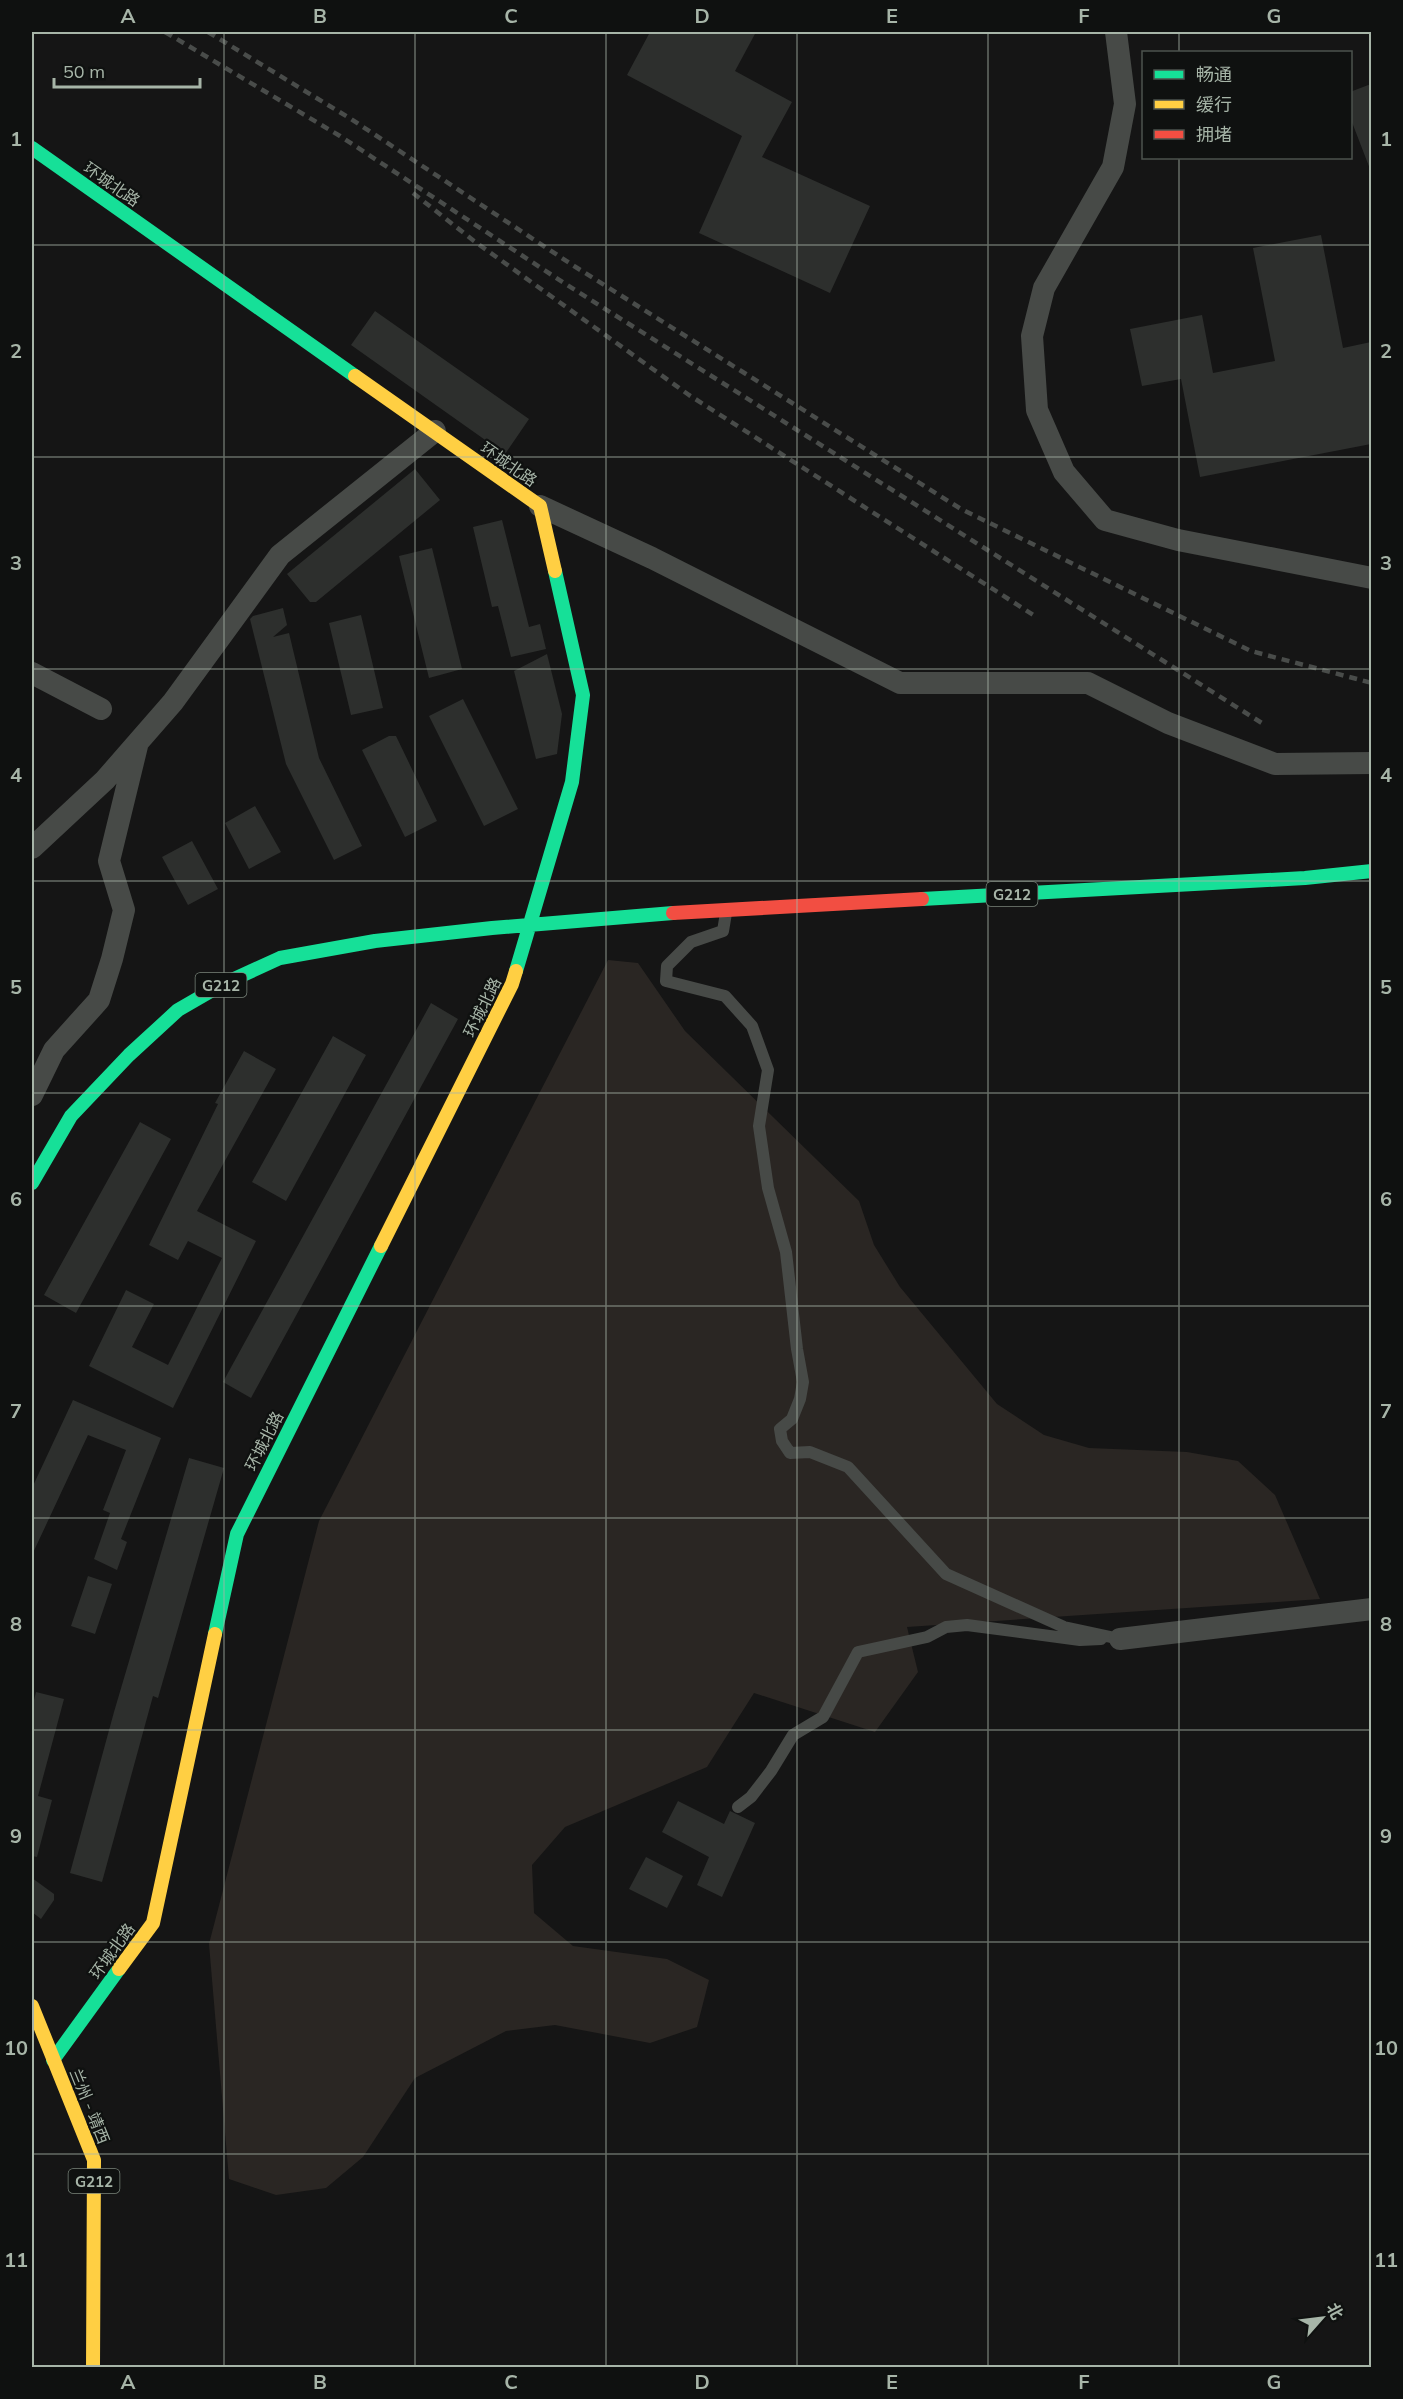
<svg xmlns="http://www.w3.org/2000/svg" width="1403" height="2399" font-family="Mulish,'Noto Sans SC',sans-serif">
<rect width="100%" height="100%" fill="#151515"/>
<path fill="#2a2623" d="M 608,960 L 638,963 L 685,1031 L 859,1201 L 874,1245 L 900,1287 L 997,1404 L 1044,1435 L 1089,1448 L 1187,1452 L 1238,1461 L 1275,1495 L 1320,1599 L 907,1627 L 918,1672 L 875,1732 L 754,1693 L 707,1767 L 565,1827 L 532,1865 L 534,1913 L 573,1946 L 667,1959 L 709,1980 L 697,2027 L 650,2043 L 555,2025 L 506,2031 L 415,2078 L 363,2157 L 326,2188 L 276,2195 L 229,2179 L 209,1944 L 319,1521 Z"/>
<path fill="#2d2f2d" d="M 650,32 L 756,32 L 735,71 L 792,102 L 762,157 L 870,206 L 830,293 L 699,233 L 742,136 L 627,75 Z
M 1371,84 L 1371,169 L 1370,169 L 1350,117 L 1350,92 Z
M 1321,235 L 1343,348 L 1371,342 L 1371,444 L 1200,477 L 1181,379 L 1142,386 L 1130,329 L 1202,315 L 1213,373 L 1275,361 L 1253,248 Z
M 375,311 L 529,419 L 505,454 L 351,345 Z
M 415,469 L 440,500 L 316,602 L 310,602 L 287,574 Z
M 502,520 L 529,627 L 540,624 L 546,649 L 511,657 L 498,606 L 492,607 L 473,527 Z
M 432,548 L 462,669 L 429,678 L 399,556 Z
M 283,608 L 287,625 L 273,637 L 289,633 L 319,758 L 362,846 L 334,860 L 286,764 L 250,619 L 253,616 Z
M 361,615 L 383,708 L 351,715 L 329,623 Z
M 547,654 L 562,714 L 557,754 L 536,759 L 514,671 Z
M 463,699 L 518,809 L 484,826 L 429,716 Z
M 389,736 L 396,736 L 437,821 L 405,837 L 362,750 Z
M 255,806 L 281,852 L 249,869 L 225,823 Z
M 192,841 L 218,889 L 188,905 L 162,857 Z
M 431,1003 L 458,1019 L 251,1398 L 223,1382 Z
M 333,1036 L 366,1055 L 286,1201 L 252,1182 Z
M 244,1051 L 276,1069 L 197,1211 L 256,1241 L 173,1408 L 89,1366 L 126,1290 L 154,1304 L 132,1347 L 168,1365 L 222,1258 L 188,1241 L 178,1260 L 149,1245 L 218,1104 L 215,1103 Z
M 140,1122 L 171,1139 L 76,1313 L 44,1295 Z
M 73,1400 L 161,1438 L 121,1539 L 127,1542 L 117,1570 L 94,1559 L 110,1513 L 103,1510 L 126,1450 L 88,1435 L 32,1555 L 32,1488 Z
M 189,1458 L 224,1468 L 158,1698 L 153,1696 L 102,1882 L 70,1873 L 114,1712 Z
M 88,1576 L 112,1584 L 95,1634 L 71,1626 Z
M 36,1692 L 64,1699 L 38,1796 L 52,1800 L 37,1857 L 32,1856 L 32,1708 Z
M 678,1801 L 724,1824 L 730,1811 L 755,1823 L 722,1897 L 697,1885 L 709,1857 L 662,1832 Z
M 646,1857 L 683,1876 L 667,1908 L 629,1889 Z
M 32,1878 L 54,1894 L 54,1900 L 41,1919 L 32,1912 Z"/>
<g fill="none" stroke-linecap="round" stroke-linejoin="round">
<path stroke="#474a47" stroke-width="12" d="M 726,913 L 723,931 L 691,942 L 667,966 L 666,981 L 725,996 L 752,1026 L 768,1070 L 759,1126 L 768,1188 L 786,1252 L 797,1349 L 803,1382 L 800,1399 L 792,1419 L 780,1429 L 782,1441 L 790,1453 L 810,1452 L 848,1467 L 946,1574 L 1064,1627 L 1120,1639
M 738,1807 L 751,1797 L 771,1771 L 793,1735 L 823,1717 L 858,1652 L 927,1637 L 946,1627 L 967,1625 L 1080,1640 L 1101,1639"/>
<path stroke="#474a47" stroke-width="22" d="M 1116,32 L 1125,104 L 1113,167 L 1044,288 L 1032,336 L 1037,410 L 1064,472 L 1105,520 L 1178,540 L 1372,578
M 540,506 L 652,558 L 900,683 L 1088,683 L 1168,723 L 1275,764 L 1372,763
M 32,673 L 101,709
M 32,848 L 105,780 L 173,702 L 280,555 L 435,431
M 32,1095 L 54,1050 L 99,1000 L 112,959 L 124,910 L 109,861 L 137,746
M 1120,1639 L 1372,1609"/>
<path stroke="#16e098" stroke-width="14" d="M 32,148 L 355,376
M 922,899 L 1305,878 L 1372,871
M 516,971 L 572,782 L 583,695 L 555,571
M 32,1183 L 71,1116 L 129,1055 L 178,1010 L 223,984 L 280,958 L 375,941 L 492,928 L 673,913
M 215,1634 L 237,1534 L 381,1246
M 53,2060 L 119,1969"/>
<path stroke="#ffcf43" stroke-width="14" d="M 355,376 L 540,506 L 555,571
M 381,1246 L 512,984 L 516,971
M 119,1969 L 153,1923 L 215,1634
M 32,2006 L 94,2160 L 93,2368"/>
<path stroke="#f24e42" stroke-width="14" d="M 673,913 L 922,899"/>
<path stroke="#494c4a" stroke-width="4.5" stroke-dasharray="8 6" stroke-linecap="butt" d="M 165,32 L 340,136 L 564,283 L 1265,725
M 208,32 L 351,119 L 574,266 L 961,509 L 1251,651 L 1372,683
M 413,193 L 474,241 L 689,395 L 1035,616"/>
</g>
<path fill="none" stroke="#a7b5a8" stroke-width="1.5" stroke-opacity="0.55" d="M 224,32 L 224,2368M 415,32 L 415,2368M 606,32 L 606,2368M 797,32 L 797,2368M 988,32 L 988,2368M 1179,32 L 1179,52M 1179,158 L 1179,2368M 32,245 L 1372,245M 32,457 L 1372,457M 32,669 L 1372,669M 32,881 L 1372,881M 32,1093 L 1372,1093M 32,1306 L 1372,1306M 32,1518 L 1372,1518M 32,1730 L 1372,1730M 32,1942 L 1372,1942M 32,2154 L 1372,2154"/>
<g text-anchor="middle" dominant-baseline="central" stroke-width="4.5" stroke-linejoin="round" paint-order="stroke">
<g fill="#0f1110" stroke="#79847a" stroke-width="1.5">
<rect x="986.5" y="882" width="51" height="24" rx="4.5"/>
<rect x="195.5" y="973" width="51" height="24" rx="4.5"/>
<rect x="68.5" y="2169" width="51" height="24" rx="4.5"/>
</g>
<g font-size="15" font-weight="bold" fill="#a7b5a8">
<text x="1012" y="894">G212</text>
<text x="221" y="985">G212</text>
<text x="94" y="2181">G212</text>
</g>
<g font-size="16" fill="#a7b5a8" stroke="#0f1110">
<text transform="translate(112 184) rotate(35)">环城北路</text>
<text transform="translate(509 464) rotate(35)">环城北路</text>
<text transform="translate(482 1007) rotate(-64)">环城北路</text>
<text transform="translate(264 1441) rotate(-63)">环城北路</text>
<text transform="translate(112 1951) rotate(-54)">环城北路</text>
<text transform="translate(90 2106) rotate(68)">兰州 - 靖西</text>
</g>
</g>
<rect width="1403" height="2399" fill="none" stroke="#0f1110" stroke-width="66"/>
<rect x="1142" y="51" width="210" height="108" fill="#0f1110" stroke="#4c534d" stroke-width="1.5"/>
<rect x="1154" y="70" width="30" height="9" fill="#16e098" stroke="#4c534d" stroke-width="1.5"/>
<text x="1196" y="81" font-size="18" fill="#a7b5a8">畅通</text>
<rect x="1154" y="100" width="30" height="9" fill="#ffcf43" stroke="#4c534d" stroke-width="1.5"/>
<text x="1196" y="111" font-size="18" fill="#a7b5a8">缓行</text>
<rect x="1154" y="130" width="30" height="9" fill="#f24e42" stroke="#4c534d" stroke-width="1.5"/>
<text x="1196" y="141" font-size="18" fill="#a7b5a8">拥堵</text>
<g transform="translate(1322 2318) rotate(62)" stroke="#0f1110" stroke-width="4.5" paint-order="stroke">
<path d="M0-4.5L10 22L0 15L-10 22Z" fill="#a7b5a8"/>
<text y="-9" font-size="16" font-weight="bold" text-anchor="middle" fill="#a7b5a8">北</text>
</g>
<path d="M54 78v9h146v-9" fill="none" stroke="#a7b5a8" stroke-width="3"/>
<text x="63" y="78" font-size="18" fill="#a7b5a8" stroke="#0f1110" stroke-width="4.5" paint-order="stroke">50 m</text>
<rect x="33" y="33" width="1337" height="2333" fill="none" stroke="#a7b5a8" stroke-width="2"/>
<g font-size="20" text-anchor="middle" font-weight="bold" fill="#a7b5a8">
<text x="128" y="23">A</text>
<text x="320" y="23">B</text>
<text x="511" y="23">C</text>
<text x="702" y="23">D</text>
<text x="892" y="23">E</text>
<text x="1084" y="23">F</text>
<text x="1274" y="23">G</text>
<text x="16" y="146">1</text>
<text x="1386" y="146">1</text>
<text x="16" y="358">2</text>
<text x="1386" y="358">2</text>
<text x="16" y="570">3</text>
<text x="1386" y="570">3</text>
<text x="16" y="782">4</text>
<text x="1386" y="782">4</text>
<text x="16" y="994">5</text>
<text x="1386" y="994">5</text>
<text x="16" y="1206">6</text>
<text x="1386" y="1206">6</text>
<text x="16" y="1418">7</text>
<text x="1386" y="1418">7</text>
<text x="16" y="1631">8</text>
<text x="1386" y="1631">8</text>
<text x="16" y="1843">9</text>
<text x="1386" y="1843">9</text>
<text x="16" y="2055">10</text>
<text x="1386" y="2055">10</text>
<text x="16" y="2267">11</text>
<text x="1386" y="2267">11</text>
<text x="128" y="2389">A</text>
<text x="320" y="2389">B</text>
<text x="511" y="2389">C</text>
<text x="702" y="2389">D</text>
<text x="892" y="2389">E</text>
<text x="1084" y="2389">F</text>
<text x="1274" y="2389">G</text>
</g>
</svg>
